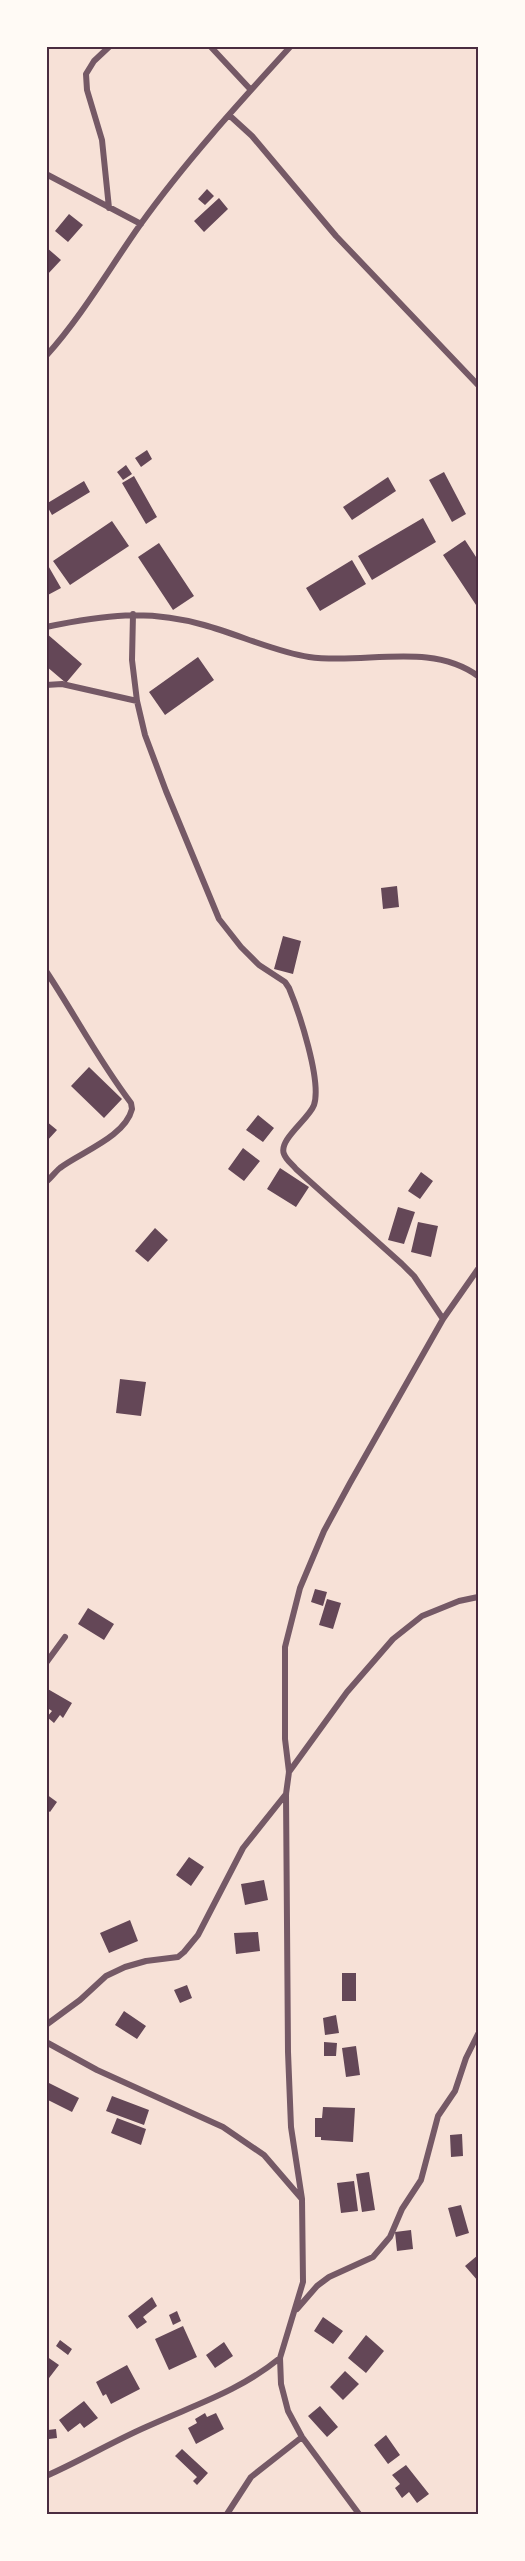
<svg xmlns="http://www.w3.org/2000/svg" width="525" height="2561" font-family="'Work Sans',sans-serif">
<rect width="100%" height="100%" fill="#f7e1d7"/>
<path fill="#644757" d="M 207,189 L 214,196 L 205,205 L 198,199 Z
M 219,198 L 228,209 L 204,232 L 194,221 Z
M 69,214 L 83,225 L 68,242 L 55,231 Z
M 46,247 L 61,260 L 46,276 Z
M 147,450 L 152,459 L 141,467 L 135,458 Z
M 126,465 L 132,474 L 123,480 L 117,472 Z
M 444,472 L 466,514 L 452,522 L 429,480 Z
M 134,476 L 157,517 L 146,524 L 122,483 Z
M 388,477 L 396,491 L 352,520 L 343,507 Z
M 84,481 L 90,492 L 52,515 L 46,504 Z
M 423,518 L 436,542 L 372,580 L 358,556 Z
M 112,521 L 129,546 L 70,585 L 53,561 Z
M 465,540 L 478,560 L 478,608 L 443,555 Z
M 159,543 L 194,596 L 173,610 L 138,557 Z
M 352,560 L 366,584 L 320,611 L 306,588 Z
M 46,562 L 61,588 L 46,596 Z
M 46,633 L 82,664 L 66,683 L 46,666 Z
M 198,657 L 214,680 L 165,715 L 149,692 Z
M 397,886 L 399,907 L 383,909 L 381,888 Z
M 283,936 L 301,941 L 293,974 L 274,969 Z
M 89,1067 L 122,1099 L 104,1118 L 71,1086 Z
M 258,1115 L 274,1128 L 263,1142 L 246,1130 Z
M 46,1121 L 57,1130 L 46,1142 Z
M 243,1148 L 260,1161 L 244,1181 L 228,1169 Z
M 280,1168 L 309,1187 L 296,1207 L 267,1189 Z
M 421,1172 L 433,1181 L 420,1199 L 408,1191 Z
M 398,1207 L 415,1212 L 404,1244 L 388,1240 Z
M 418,1222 L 438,1226 L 431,1257 L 411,1252 Z
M 155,1228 L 168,1240 L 148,1262 L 135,1251 Z
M 120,1379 L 146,1382 L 141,1416 L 116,1413 Z
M 315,1589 L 327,1592 L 323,1606 L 311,1602 Z
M 327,1599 L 341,1603 L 333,1629 L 319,1625 Z
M 88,1608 L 114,1624 L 104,1640 L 78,1624 Z
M 46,1688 L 72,1703 L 63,1718 L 60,1715 L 54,1723 L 47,1717 L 52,1711 L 46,1707 Z
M 46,1794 L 57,1802 L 50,1812 L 46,1809 Z
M 189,1857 L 204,1867 L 191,1886 L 176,1875 Z
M 264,1880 L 268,1900 L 245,1905 L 241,1884 Z
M 130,1920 L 138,1941 L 109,1953 L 100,1933 Z
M 258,1932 L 260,1951 L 236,1954 L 234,1933 Z
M 342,1973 L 356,1973 L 356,2001 L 342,2001 Z
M 187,1985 L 192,1998 L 180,2003 L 174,1990 Z
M 124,2011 L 146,2026 L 137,2039 L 115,2025 Z
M 336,2015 L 339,2033 L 325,2035 L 323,2018 Z
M 324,2042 L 337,2043 L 336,2056 L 324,2056 Z
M 356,2046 L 360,2075 L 346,2077 L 342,2048 Z
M 49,2083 L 79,2098 L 72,2112 L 46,2099 Z
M 112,2096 L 149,2110 L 144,2125 L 106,2111 Z
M 323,2107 L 355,2108 L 353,2142 L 321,2140 L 321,2137 L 315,2137 L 315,2118 L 322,2118 Z
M 117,2118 L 146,2129 L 141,2145 L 111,2133 Z
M 462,2134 L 463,2156 L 451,2157 L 450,2135 Z
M 369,2172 L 375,2210 L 362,2212 L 356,2174 Z
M 354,2181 L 358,2211 L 341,2213 L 337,2183 Z
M 461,2205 L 469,2233 L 456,2237 L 448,2208 Z
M 411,2230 L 413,2249 L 397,2251 L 395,2232 Z
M 478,2255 L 478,2281 L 465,2266 Z
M 152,2297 L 157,2306 L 143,2317 L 147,2322 L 137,2329 L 128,2316 Z
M 177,2311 L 181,2321 L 173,2325 L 169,2315 Z
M 323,2317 L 343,2331 L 333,2344 L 314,2331 Z
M 183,2326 L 197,2357 L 169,2370 L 155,2339 Z
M 366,2335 L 384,2351 L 366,2373 L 348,2358 Z
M 60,2340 L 72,2349 L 68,2355 L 56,2346 Z
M 224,2342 L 233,2356 L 215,2368 L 206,2355 Z
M 46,2356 L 59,2365 L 46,2382 Z
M 127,2365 L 140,2389 L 111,2404 L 106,2394 L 103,2396 L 96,2382 Z
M 345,2371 L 359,2384 L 343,2400 L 330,2387 Z
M 84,2401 L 98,2418 L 84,2428 L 80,2423 L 68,2432 L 59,2420 Z
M 320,2406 L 338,2427 L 327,2437 L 308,2416 Z
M 205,2413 L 207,2417 L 216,2413 L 224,2429 L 196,2444 L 188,2428 L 197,2423 L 195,2419 Z
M 56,2429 L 57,2438 L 49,2439 L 48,2430 Z
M 386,2435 L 400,2455 L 388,2464 L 374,2445 Z
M 182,2449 L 208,2473 L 197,2485 L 193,2481 L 197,2477 L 175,2456 Z
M 406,2465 L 429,2494 L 417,2503 L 409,2492 L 402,2498 L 395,2488 L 400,2484 L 392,2475 Z"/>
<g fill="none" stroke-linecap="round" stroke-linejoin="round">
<path stroke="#755966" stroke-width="6" d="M 210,46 L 251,90
M 229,115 L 252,136 L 336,236 L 478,385
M 46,174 L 141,224
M 109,208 L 102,140 L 87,90 L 86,74 L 94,61 L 110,46
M 46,356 C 82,316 109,269 140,225 C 185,162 239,103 291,46
M 133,614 L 132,660 L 137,701 L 145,735 L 166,791 L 219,919 L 241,947 L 259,965 L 285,982 L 289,988 C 299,1012 322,1081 314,1105 C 309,1119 278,1140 284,1154 C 286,1160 292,1164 296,1169 L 402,1264 L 414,1276 L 443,1319
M 46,627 C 104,615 147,609 204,625 C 237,634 276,652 309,657 C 364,665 430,641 478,676
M 46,685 L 62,684 L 137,701
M 46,971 C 75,1015 99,1061 131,1103 L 132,1109 C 125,1137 81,1152 60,1168 C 55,1172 51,1178 46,1182
M 46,1663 L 65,1637
M 289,1772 L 347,1692 L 393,1639 L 422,1616 L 459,1601 L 478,1597
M 46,2025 L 80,2000 L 106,1976 L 125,1967 L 146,1961 L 178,1957 L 184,1952 L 198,1935 L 243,1848 L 286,1794
M 46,2042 L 97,2070 L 223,2127 L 264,2155 L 301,2198
M 297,2309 L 317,2286 L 329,2277 L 373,2257 L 390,2237 L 402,2209 L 421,2180 L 438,2116 L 455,2091 L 466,2058 L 478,2034
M 46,2476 C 80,2461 112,2442 146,2427 C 194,2405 238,2392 280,2358
M 227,2514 L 251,2477 L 302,2437
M 359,2514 L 302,2437 L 288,2411 L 281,2384 L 280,2358 L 303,2282 L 302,2199 L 291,2127 L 288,2052 L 286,1794 L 289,1772 L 285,1739 L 285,1647 L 300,1588 L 324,1531 L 350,1483 L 443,1319 L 478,1269"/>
</g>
<rect width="525" height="2561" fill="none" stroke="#fffaf5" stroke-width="96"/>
<rect x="48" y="48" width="429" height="2465" fill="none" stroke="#4a2c40" stroke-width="2"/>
</svg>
